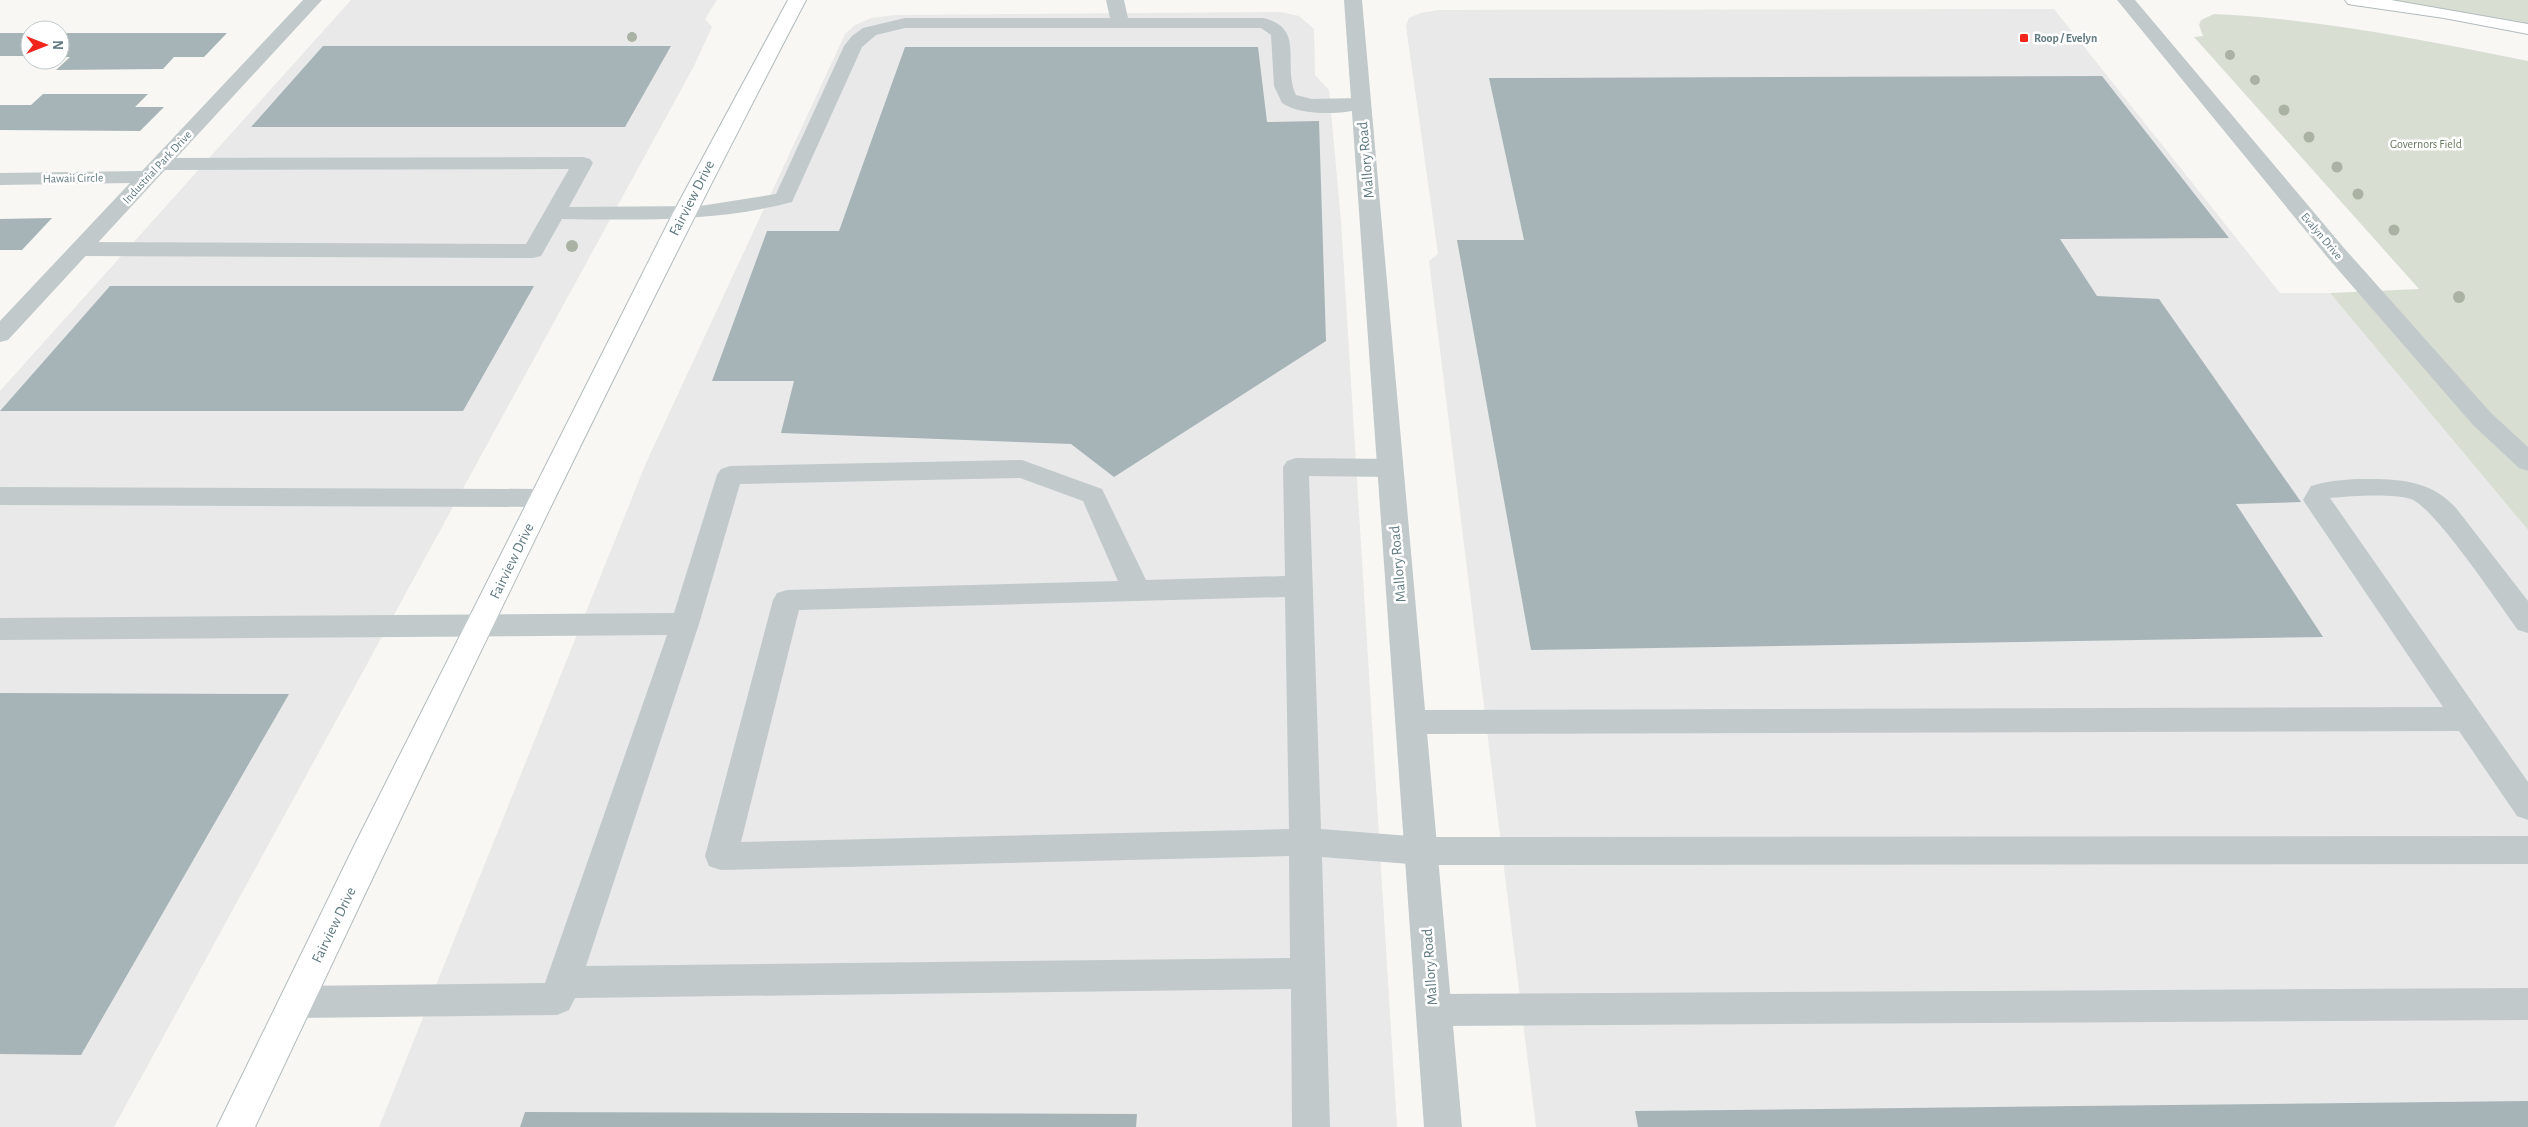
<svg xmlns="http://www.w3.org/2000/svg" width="2528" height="1127" font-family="'Alegreya Sans',sans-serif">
<rect width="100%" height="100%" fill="#f8f7f4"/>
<path fill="#e8e9e8" d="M 351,0 L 717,0 L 705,19 L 712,27 L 694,66 L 114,1127 L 0,1127 L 0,391 Z
M 2054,9 L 2280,293 L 2330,293 L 2528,530 L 2528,1127 L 1536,1127 L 1429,261 L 1438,254 L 1406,26 L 1409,18 L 1421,13 L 1438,10 Z
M 1280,12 L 1299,16 L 1314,29 L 1315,75 L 1329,90 L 1341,221 L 1397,1127 L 379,1127 L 646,463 L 845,34 L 855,25 L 871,18 L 896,15 Z"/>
<path fill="#d9ded3" d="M 2354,0 L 2528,0 L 2528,29 Z
M 2214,14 C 2320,19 2425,40 2528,61 L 2528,530 L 2330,293 L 2419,289 L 2194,37 L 2203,36 L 2199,25 L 2201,20 Z"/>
<path fill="#a6b4b7" d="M 0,33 L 30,33 L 30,51 L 24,56 L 0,56 Z
M 67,33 L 227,33 L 204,57 L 174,57 L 163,69 L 56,70 L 70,57 L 60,57 L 60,40 Z
M 323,46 L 671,46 L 625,127 L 251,127 Z
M 905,47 L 1258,47 L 1267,122 L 1319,121 L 1326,341 L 1114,477 L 1071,444 L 781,433 L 794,381 L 712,381 L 767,231 L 839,231 Z
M 2102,76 L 2229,238 L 2060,239 L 2097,296 L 2159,299 L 2301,502 L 2236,504 L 2323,637 L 1531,650 L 1457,240 L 1524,240 L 1489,78 Z
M 43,94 L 148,94 L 135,107 L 164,107 L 140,131 L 0,130 L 0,105 L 31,105 Z
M 52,218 L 22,250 L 0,250 L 0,219 Z
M 110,286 L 534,286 L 463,411 L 0,411 Z
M 0,693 L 289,694 L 81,1055 L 0,1054 Z
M 2528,1101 L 2528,1127 L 1638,1127 L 1635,1111 Z
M 525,1112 L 1137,1114 L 1136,1127 L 520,1127 Z"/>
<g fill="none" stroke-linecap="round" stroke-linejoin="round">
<defs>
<path id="secondary" d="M 788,0 L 806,0 C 612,371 433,749 255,1127 L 217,1127 L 355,844 L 673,213 Z
M 2345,0 L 2391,0 L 2528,24 L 2528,34 L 2444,18 L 2354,5 L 2348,4 Z"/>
</defs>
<use href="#secondary" stroke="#b2bbbe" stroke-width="2"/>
<path fill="#c2c9cb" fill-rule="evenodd" d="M 1106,0 L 1124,0 L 1128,18 L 1263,18 C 1306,28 1282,63 1296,95 L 1312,99 L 1361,98 L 1368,100 L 1371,104 L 1368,108 C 1344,114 1303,117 1282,103 L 1274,86 L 1271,35 L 1261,28 L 905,28 L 876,35 L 862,47 L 792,202 C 716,222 640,220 562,219 L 541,256 L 533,258 L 82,256 L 74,254 L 71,249 L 74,244 L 82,242 L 526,244 L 569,169 L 160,170 L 153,168 L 150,164 L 153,160 L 160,158 L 583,157 L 590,159 L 593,163 L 569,207 L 700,206 L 776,194 L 844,46 L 852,36 L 863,28 L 905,18 L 1110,18 Z
M 1296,458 L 1390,459 L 1399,462 L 1403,468 L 1399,474 L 1390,477 L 1309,476 L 1321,829 L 1422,837 L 2528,836 L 2528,864 L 1422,865 L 1322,857 L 1330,1127 L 1292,1127 L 1291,989 L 575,998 L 569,1010 L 557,1015 L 296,1018 L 284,1013 L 278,1002 L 284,991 L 296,986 L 545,983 L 667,635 L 0,640 L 0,618 L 674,613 L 717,475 L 721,469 L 730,466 L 1022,460 L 1102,489 L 1146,580 L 1285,576 L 1283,467 L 1287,461 ZM 1020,478 L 1083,501 L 1118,581 L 787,590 L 777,593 L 773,600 L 705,856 L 709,866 L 721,870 L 1289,856 L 1290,958 L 586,966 L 699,624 L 740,484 ZM 1285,597 L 1289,829 L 741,842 L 799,610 Z
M 2377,479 C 2409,480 2434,484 2456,508 L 2528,601 L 2528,633 L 2518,630 C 2499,604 2435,508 2411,499 C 2391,493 2351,496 2330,498 L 2528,782 L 2528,820 L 2517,816 L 2459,731 L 1411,734 L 1400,730 L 1396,722 L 1400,714 L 1411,710 L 2443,707 L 2303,500 L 2311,486 C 2333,479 2354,479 2377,479 Z
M 0,487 L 542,489 L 551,492 L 555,498 L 551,504 L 542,507 L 0,505 Z
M 2528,988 L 2528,1020 L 1434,1026 L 1422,1022 L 1416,1010 L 1422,998 L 1434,994 Z"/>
<path fill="#c2c9cb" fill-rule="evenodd" d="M 303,0 L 322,0 L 8,340 L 0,342 L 0,321 L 130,183 L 0,185 L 0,173 L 142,171 Z
M 1344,0 L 1362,0 L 1462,1127 L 1424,1127 Z
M 2117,0 L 2135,0 L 2344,248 L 2491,413 L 2528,447 L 2528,471 L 2519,468 L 2473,425 L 2328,258 Z"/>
<use href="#secondary" fill="#fff" fill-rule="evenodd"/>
</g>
<g fill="#a9b2a3">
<circle cx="632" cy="37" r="5"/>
<circle cx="2230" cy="55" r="5"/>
<circle cx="2255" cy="80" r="5"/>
<circle cx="2284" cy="110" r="5.5"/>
<circle cx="2309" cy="137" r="5.5"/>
<circle cx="2337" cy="167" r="5.5"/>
<circle cx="2358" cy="194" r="5.5"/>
<circle cx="2394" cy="230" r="5.5"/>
<circle cx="572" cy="246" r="6"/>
<circle cx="2459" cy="297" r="6"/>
</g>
<rect fill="#f1251b" stroke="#fff" stroke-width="2" x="2019" y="33" width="10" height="10" rx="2.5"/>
<g text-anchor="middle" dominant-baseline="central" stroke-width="5" stroke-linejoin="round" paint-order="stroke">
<g font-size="12" font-weight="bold" fill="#607a82" stroke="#fff" text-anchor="start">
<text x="2034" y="38">Roop / Evelyn</text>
</g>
<g font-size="12" fill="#697a60" stroke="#fff">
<text x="2426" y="144">Governors Field</text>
</g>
<g font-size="12" fill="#607a82" stroke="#fff">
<text transform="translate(157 167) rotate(-47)">Industrial Park Drive</text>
<text transform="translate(73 178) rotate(-1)">Hawaii Circle</text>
<text transform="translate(2322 236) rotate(50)">Evalyn Drive</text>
</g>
<g font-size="15" fill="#607a82" stroke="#fff">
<text transform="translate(1366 160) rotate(-95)">Mallory Road</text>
<text transform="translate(692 198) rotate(-63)">Fairview Drive</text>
<text transform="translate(512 561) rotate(-64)">Fairview Drive</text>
<text transform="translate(1398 564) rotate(-95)">Mallory Road</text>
<text transform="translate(334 925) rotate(-64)">Fairview Drive</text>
<text transform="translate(1430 967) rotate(-94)">Mallory Road</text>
</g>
</g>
<g transform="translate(45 45) rotate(90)"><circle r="24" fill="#ffffff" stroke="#bfcacd"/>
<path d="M0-4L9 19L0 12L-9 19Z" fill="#f1251b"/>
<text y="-8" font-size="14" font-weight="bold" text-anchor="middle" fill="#607a82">N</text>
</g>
</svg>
